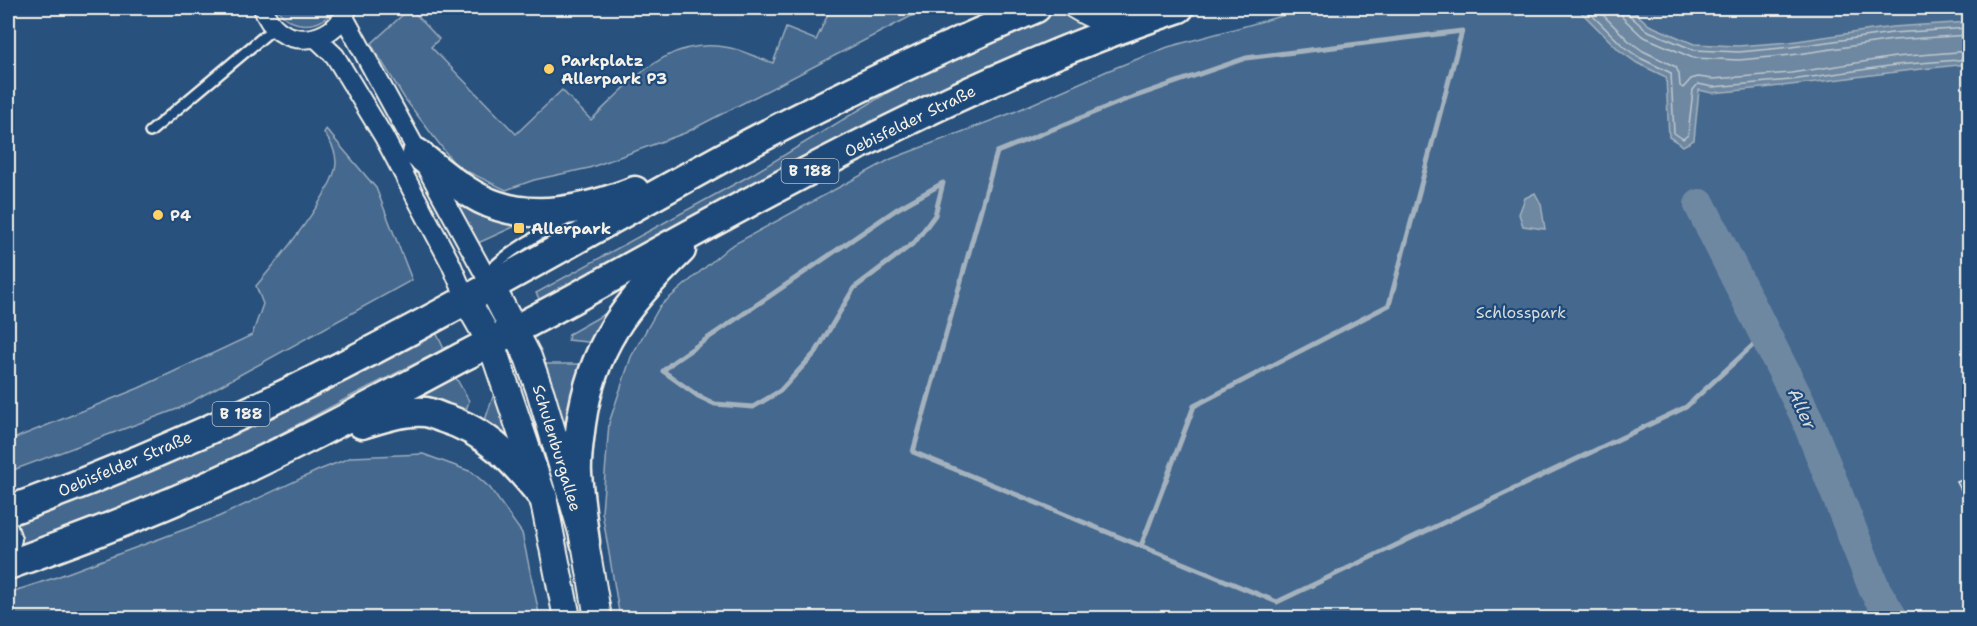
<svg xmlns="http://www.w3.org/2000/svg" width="1977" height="626" font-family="'Shantell Sans',sans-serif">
<rect width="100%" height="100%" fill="#28517e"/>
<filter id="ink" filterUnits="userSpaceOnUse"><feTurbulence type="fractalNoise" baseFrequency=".0167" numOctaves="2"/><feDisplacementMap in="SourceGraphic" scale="12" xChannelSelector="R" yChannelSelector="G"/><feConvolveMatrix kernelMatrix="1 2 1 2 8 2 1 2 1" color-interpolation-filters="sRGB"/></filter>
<g filter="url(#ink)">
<path fill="#45688e" stroke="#9cacbb" stroke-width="1.5" d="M 276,8 L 335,8 C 320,30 292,30 276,8 Z
M 410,8 L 439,39 L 431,47 L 516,134 L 562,90 L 591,120 C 635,79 670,31 738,50 C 750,54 761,59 773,63 L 786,28 L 816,40 L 831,8 L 859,8 L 865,10 L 866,8 L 927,8 L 685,133 L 589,168 L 534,180 L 506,190 L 456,166 L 405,99 L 371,44 Z
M 1311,8 L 1969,8 L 1969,618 L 620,618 L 602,512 L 609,423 L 631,357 L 660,306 L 729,247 L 891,159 L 1014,112 L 1107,71 L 1168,47 Z
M 1062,10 L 1093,27 L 542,304 L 536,293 L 751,175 L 902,84 L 984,41 Z
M 326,129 L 376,188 L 412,280 L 180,408 L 8,472 L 8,441 L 139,388 L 252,335 L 263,304 L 256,286 C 275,264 337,189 336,162 C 336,150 330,142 324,133 Z
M 451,196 L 520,224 L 478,243 Z
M 624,303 L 597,343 L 568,340 L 569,334 Z
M 435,330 L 444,349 L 353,395 L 192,481 L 100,520 L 17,547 L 21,543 L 20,531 L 11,521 Z
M 542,364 L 587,364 L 568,425 L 562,421 Z
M 455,376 L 469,401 L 464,416 L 406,400 Z
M 496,388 L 512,443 L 483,426 Z
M 423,454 L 472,472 L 490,488 L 522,533 L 540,618 L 8,618 L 8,593 L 54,578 L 218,517 L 319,470 L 352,457 Z"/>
<path fill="#6e88a2" stroke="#a4b2be" stroke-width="1.5" d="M 1577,8 L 1630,8 L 1649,25 L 1694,44 L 1738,46 L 1790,42 L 1892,27 L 1969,22 L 1969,64 C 1883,72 1798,86 1712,93 L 1699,90 L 1694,140 L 1683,146 L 1669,137 L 1666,77 L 1637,63 L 1620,51 Z
M 1535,193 L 1541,204 L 1545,229 L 1523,226 L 1519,214 L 1525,198 Z"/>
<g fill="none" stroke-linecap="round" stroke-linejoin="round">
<path stroke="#bec7cc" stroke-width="1.5" d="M 1585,8 L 1624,47 L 1640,58 L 1671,73 L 1674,133 L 1683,139 L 1688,135 L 1693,90 L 1698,84 L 1713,87 L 1791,80 L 1896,65 L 1970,59
M 1596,8 L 1629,41 L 1643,51 L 1676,67 L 1679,74 L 1680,86 L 1683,88 L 1691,79 L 1698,77 L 1713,79 L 1791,73 L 1895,57 L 1970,51
M 1619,8 L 1623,18 L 1642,36 L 1693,58 L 1739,60 L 1791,55 L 1893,40 L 1970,35
M 1627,8 L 1628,14 L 1646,30 L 1694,50 L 1739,52 L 1791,47 L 1892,33 L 1970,28"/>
<path stroke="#a4b2be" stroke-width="5" d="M 943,183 L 935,215 L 915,242 L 854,288 L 816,352 L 780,391 L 753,407 L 715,404 L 698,396 L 663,371 L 673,362 L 897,209 Z
M 1141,546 L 1194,406 L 1389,305 L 1462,31 L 1246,58 L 1122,101 L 997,152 L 913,452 L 1277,602 L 1686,407 L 1765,334"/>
<path stroke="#6e88a2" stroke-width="32" d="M 1700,205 L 1805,414 L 1875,590 L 1892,618"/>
</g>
<path fill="#5b7899" stroke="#f4f1e8" stroke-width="1.5" d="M 1970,477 L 1970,507 L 1957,482 Z"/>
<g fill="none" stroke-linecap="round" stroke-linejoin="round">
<defs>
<path id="lane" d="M 150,132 L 275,27
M 491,280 L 493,267 C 515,247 540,234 566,220"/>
<path id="street" d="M 263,8 C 276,50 332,48 348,8
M 1072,8 C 1088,18 1103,25 1123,27
M 1103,8 L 1127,14 L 1145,15
M 344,17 L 491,286
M 316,38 L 335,56 L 384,137 L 451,264 L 466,299
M 8,528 L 12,539 L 8,552"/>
<path id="secondary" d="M 491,286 L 528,357 L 541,394 L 585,542 L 598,618
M 466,299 L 491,343 L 543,497 L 567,618"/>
<path id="primary" d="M 417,153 C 438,170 458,187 481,199 C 530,224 588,209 635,191
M 362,424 C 382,418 404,410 426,412 C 431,413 438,416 443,418 C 487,431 515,462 543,497
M 8,511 C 121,470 232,422 340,367 C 470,301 596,227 724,157 C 826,102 930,53 1036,8
M 585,542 C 582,520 579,497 577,474 C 576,458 579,440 581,424 C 592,346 626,304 681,250
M 8,565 C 75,541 143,516 208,486 C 295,447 379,401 464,356 C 503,336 542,316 580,295 C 774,188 969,78 1179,8"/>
</defs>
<use href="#lane" stroke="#f4f1e8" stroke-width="14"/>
<use href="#street" stroke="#f4f1e8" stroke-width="22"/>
<use href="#secondary" stroke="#f4f1e8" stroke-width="30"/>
<use href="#primary" stroke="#f4f1e8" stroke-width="33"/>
<use href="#lane" stroke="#1f4a7a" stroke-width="9"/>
<use href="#street" stroke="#1f4a7a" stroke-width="18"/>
<use href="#secondary" stroke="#1f4a7a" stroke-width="26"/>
<use href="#primary" stroke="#1f4a7a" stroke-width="28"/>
</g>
</g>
<g fill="#ffd166" stroke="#1f4a7a" stroke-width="2">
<circle cx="549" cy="69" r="6"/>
<circle cx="158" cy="215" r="6"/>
<rect x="513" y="222" width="12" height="12" rx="3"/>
</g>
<g text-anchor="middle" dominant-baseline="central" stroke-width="4.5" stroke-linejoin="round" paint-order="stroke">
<g fill="#1f4a7a" stroke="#b4bfc7" stroke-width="1.5">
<rect x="781.5" y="159" width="57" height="24" rx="4.5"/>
<rect x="212.5" y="402" width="57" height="24" rx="4.5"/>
</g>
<g font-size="15" font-weight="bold" fill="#f4f1e8">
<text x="810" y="171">B 188</text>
<text x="241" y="414">B 188</text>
</g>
<g font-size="16" font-weight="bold" fill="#f4f1e8" stroke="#1f4a7a" text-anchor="start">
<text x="561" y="60">Parkplatz<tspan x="561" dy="18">Allerpark P3</tspan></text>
<text x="170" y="215">P4</text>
<text x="531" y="228">Allerpark</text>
</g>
<g font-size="16" fill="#f4f1e8" stroke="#1f4a7a">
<text transform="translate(910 121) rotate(-26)">Oebisfelder Straße</text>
<text transform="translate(557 448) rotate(73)">Schulenburgallee</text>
<text transform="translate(125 464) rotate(-23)">Oebisfelder Straße</text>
</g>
<g font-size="16" fill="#dadcda" stroke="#1f4a7a">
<text x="1521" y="312">Schlosspark</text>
</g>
<g font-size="18" font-style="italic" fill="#d9dcda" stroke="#1f4a7a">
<text transform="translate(1802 409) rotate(65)">Aller</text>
</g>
</g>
<rect width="1977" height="626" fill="none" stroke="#1f4a7a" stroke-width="30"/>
<rect x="15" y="15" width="1947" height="596" fill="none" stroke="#f4f1e8" stroke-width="2" filter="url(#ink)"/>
</svg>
